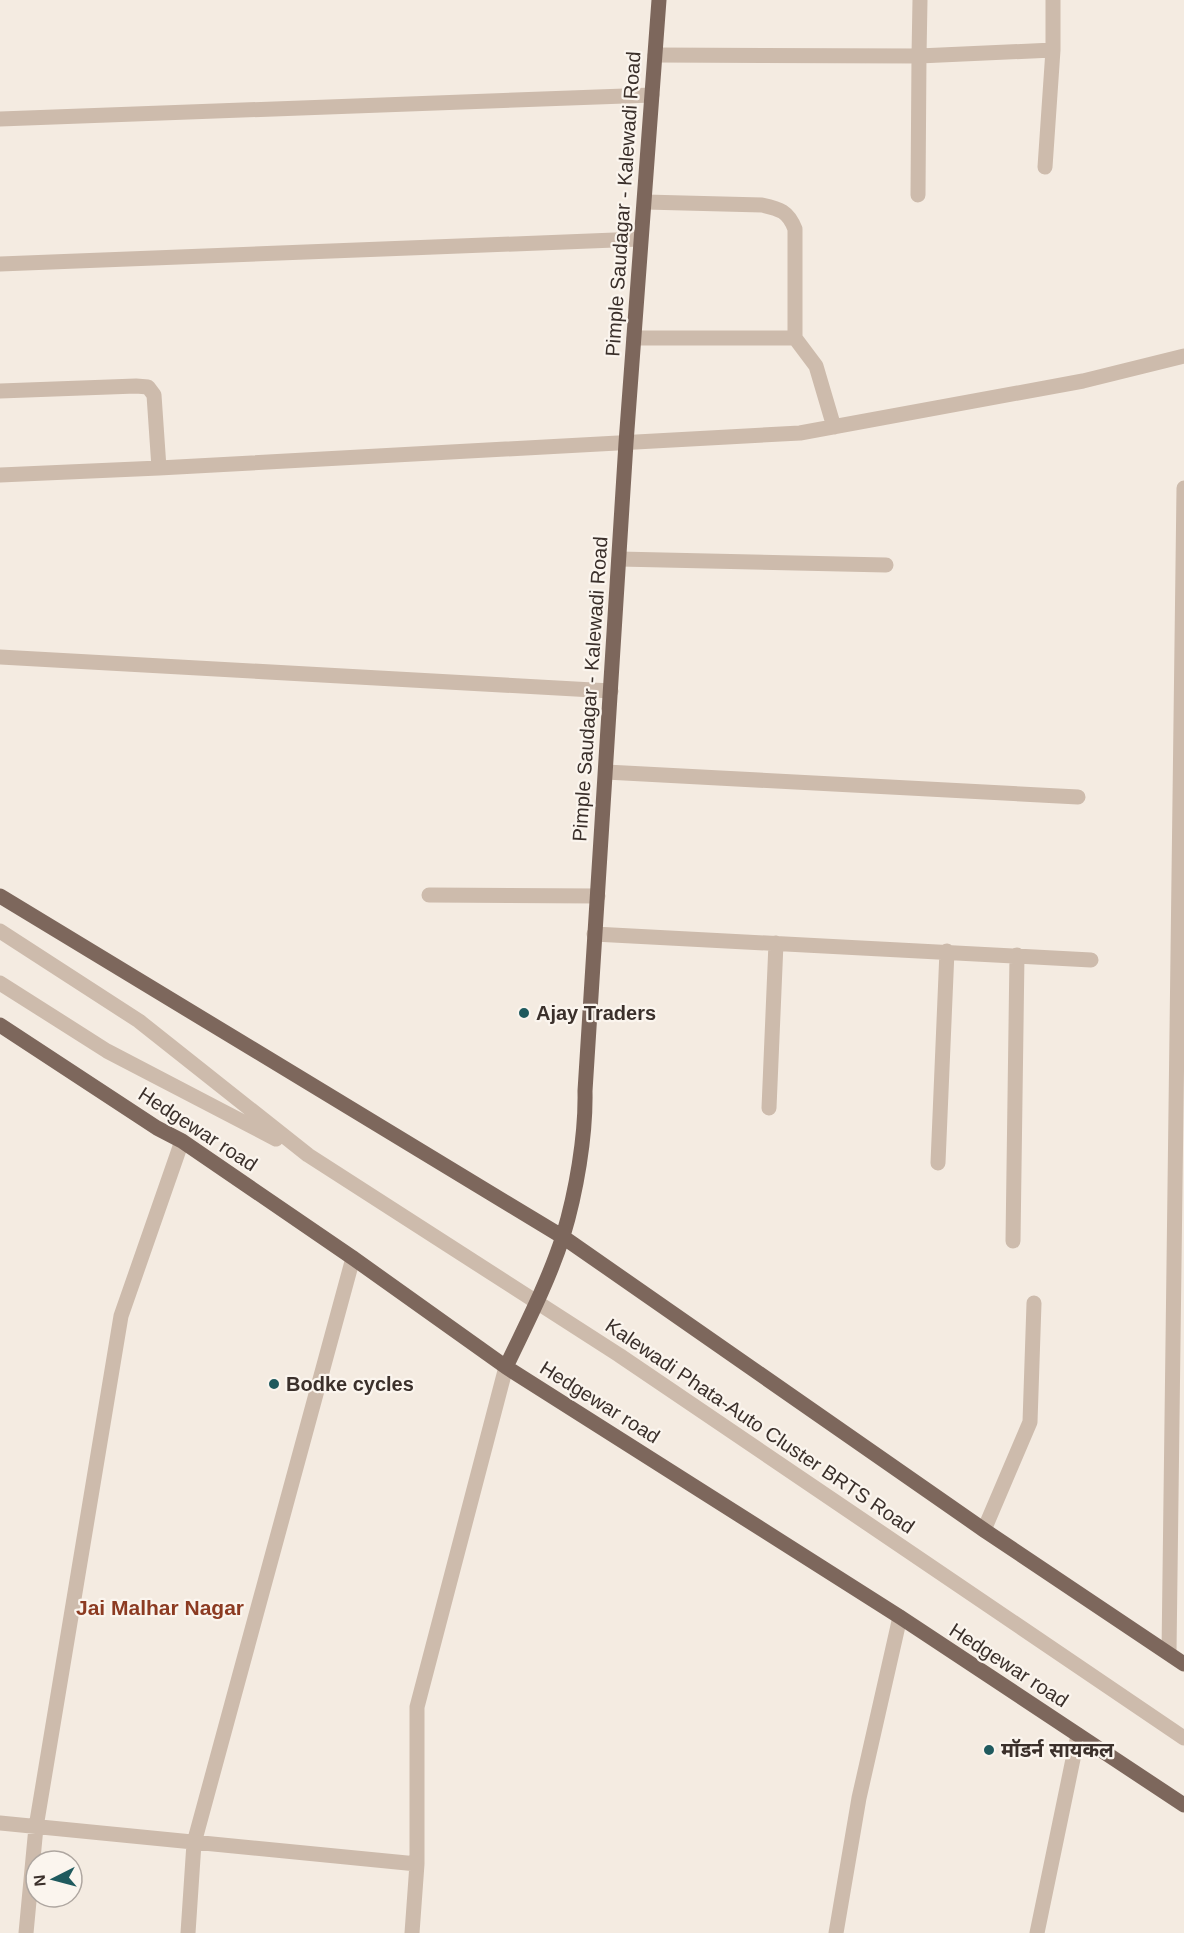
<svg xmlns="http://www.w3.org/2000/svg" width="1184" height="1933" font-family="Arial,'Noto Sans Devanagari',sans-serif">
<rect width="100%" height="100%" fill="#f4ebe1"/>
<g fill="none" stroke-linecap="round" stroke-linejoin="round">
<path stroke="#cdbbac" stroke-width="15" d="M 655,55 L 919,56 L 920,0
M 0,119 L 652,95
M 1045,167 L 1053,50 L 1053,0
M 918,195 L 919,56 L 1053,50
M 645,202 L 762,205 C 780,209 788,211 795,229 L 795,338 L 816,366 L 834,427
M 0,264 L 640,239
M 634,338 L 795,338
M 0,391 L 136,386 L 148,387 L 154,395 L 159,468
M 0,475 L 159,468 L 800,433 L 1083,381 L 1184,356
M 619,559 L 886,565
M 0,657 L 611,691
M 606,772 L 1078,797
M 429,895 L 598,896
M 0,931 L 139,1021 L 308,1155 L 619,1355 L 1184,1738
M 594,934 L 1091,960
M 0,983 L 107,1051 L 276,1139
M 769,1108 L 776,943
M 938,1163 L 947,951
M 1013,1241 L 1017,955
M 984,1530 L 1030,1422 L 1034,1303
M 1169,1653 L 1184,488
M 0,1823 L 417,1864 L 417,1707 L 506,1367
M 26,1933 L 36,1827 L 121,1316 L 182,1141
M 188,1933 L 194,1843 L 353,1258
M 412,1933 L 417,1864
M 836,1933 L 859,1798 L 900,1617
M 1037,1933 L 1078,1735"/>
<path stroke="#7d675c" stroke-width="15" d="M 0,896 L 563,1237 L 984,1530 L 1184,1664
M 0,1025 L 157,1128 L 182,1141 L 353,1258 L 506,1367 L 900,1617 L 1184,1805
M 506,1367 C 526,1325 549,1280 563,1236 C 576,1193 586,1136 585,1091 L 626,443 L 659,0"/>
</g>
<g fill="#1f5a5e" stroke="#fbf5ee" stroke-width="2">
<circle cx="524" cy="1013" r="6"/>
<circle cx="274" cy="1384" r="6"/>
<circle cx="989" cy="1750" r="6"/>
</g>
<g text-anchor="middle" dominant-baseline="central" stroke-width="4.5" stroke-linejoin="round" paint-order="stroke">
<g font-size="20" fill="#3b302b" stroke="#fbf5ee">
<text transform="translate(623 204) rotate(-86)">Pimple Saudagar - Kalewadi Road</text>
<text transform="translate(590 689) rotate(-86)">Pimple Saudagar - Kalewadi Road</text>
<text transform="translate(198 1129) rotate(33)">Hedgewar road</text>
<text transform="translate(600 1402) rotate(32)">Hedgewar road</text>
<text transform="translate(760 1426) rotate(34)">Kalewadi Phata-Auto Cluster BRTS Road</text>
<text transform="translate(1009 1665) rotate(33)">Hedgewar road</text>
</g>
<g font-size="20" font-weight="bold" fill="#3b302b" stroke="#fbf5ee" text-anchor="start">
<text x="536" y="1013">Ajay Traders</text>
<text x="286" y="1384">Bodke cycles</text>
<text x="1001" y="1750">मॉडर्न सायकल</text>
</g>
<g font-size="21" font-weight="bold" fill="#8c3b22" stroke="#fbf5ee">
<text x="160" y="1607">Jai Malhar Nagar</text>
</g>
</g>
<g transform="translate(54 1879) rotate(264)"><circle r="28" fill="#fbf5ee" stroke="#aea6a0" stroke-width="1.5"/>
<path d="M0-4.5L10 22L0 15L-10 22Z" fill="#1f5a5e"/>
<text y="-9" font-size="16" font-weight="bold" text-anchor="middle" fill="#3b302b">N</text>
</g>
</svg>
